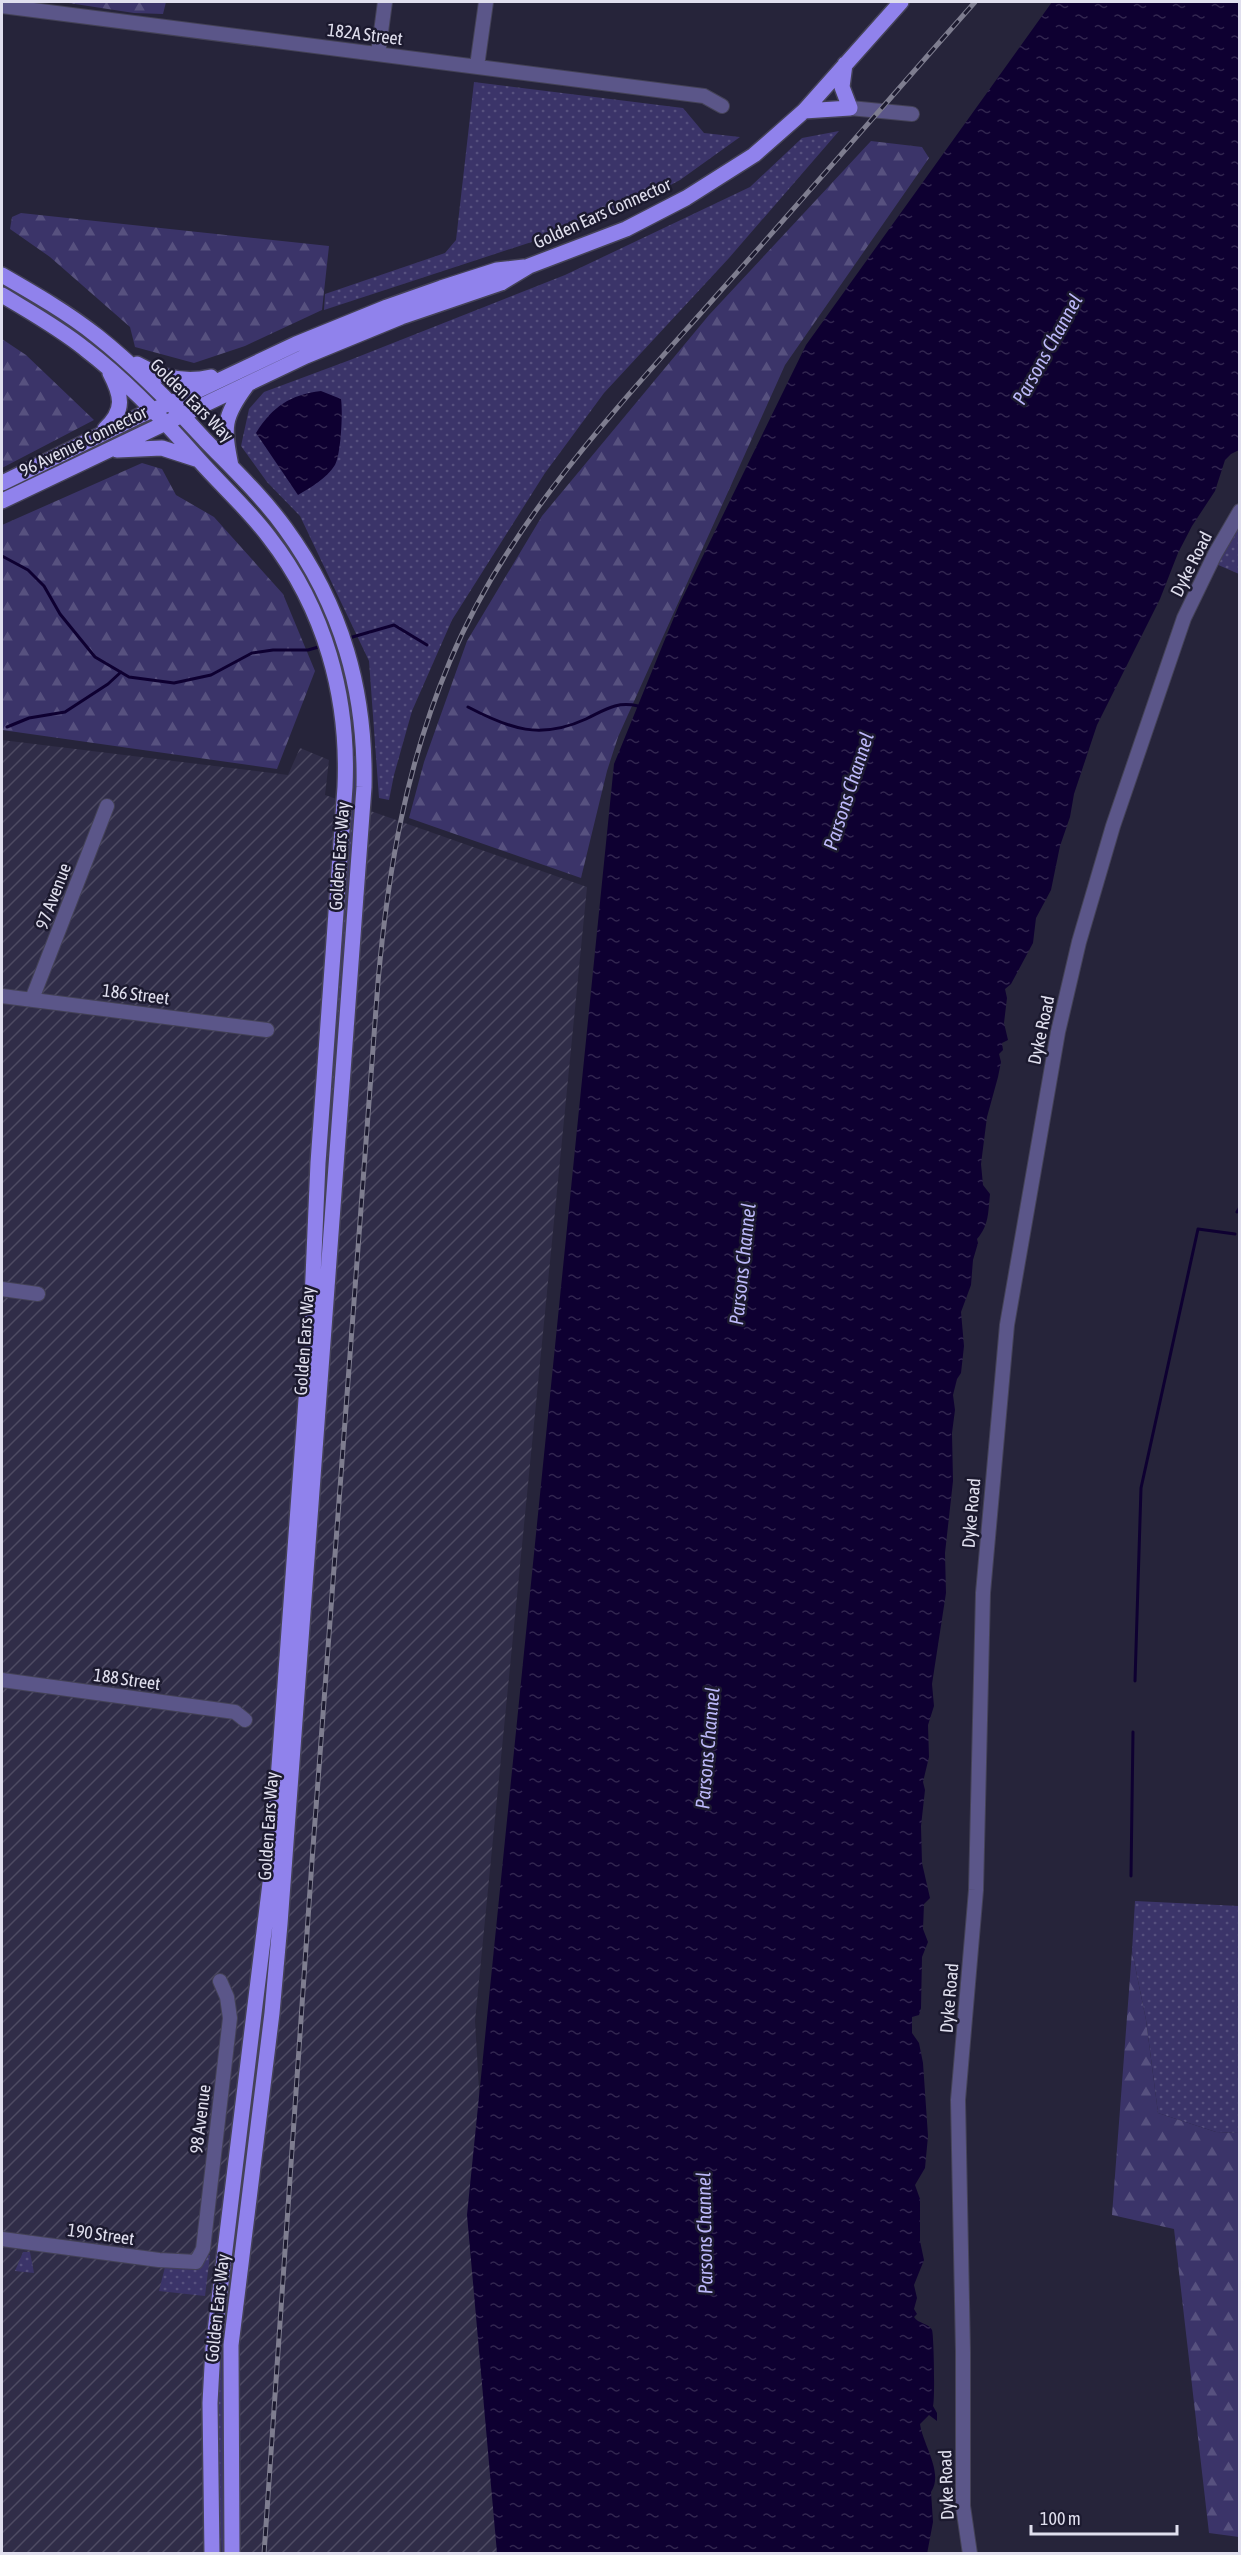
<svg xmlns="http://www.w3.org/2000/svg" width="1241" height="2555" font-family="'Asap Condensed',sans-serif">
<defs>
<pattern id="industrial-furrows" width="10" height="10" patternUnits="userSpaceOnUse" patternTransform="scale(1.5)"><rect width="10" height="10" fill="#302d48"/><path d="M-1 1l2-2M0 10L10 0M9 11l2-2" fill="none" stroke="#4e4b63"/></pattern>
<pattern id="green-dots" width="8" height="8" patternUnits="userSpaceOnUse" patternTransform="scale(1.5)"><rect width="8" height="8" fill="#3b3469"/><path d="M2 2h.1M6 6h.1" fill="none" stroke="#57517f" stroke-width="1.8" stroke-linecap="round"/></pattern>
<pattern id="forest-firs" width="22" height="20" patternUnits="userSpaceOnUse" patternTransform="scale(1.5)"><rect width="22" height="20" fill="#3b3469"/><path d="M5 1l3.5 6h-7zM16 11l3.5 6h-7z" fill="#57517f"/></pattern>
<pattern id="water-ripples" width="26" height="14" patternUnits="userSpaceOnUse" patternTransform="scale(1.5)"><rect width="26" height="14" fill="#0e0031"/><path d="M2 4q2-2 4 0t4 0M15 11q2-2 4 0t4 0" fill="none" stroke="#31254f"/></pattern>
</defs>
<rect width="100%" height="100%" fill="#26243a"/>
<path fill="url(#industrial-furrows)" d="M 2,740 L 288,775 L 300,748 L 329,760 L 325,795 L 587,887 L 475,2021 L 506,2553 L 2,2554 Z"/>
<path fill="url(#green-dots)" d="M 474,82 L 683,108 L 704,133 L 740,137 L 680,180 L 614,215 L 324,310 L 325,294 L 445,253 L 456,240 Z
M 839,131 L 729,258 L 604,393 L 545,473 L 452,620 L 412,711 L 394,775 L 389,800 L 379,798 L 369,661 L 300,516 L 267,482 L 241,446 L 249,409 L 264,392 L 350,360 L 565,275 L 750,187 L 802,138 Z
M 1239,519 L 1239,574 L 1216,564 Z
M 353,756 L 355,756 L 357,791 L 321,1292 L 318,1292 L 323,1179 Z
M 1135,1901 L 1239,1906 L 1239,2133 L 1216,2132 L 1158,2113 L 1146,2020 L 1132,1951 Z
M 273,1918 L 271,1973 L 228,2319 L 226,2553 L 222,2554 L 216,2456 L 221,2335 Z
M 23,2252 L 30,2252 L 34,2273 L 15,2271 Z
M 208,2255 L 210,2255 L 205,2296 L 159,2291 L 165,2267 C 183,2269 198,2272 208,2255 Z"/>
<path fill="url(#forest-firs)" d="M 62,2 L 166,2 L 163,14 L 134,13 Z
M 871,141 L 922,147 L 929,158 L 785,365 L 618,737 L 607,771 L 581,878 L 409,818 L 424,762 L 467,641 L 542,516 L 709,315 Z
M 21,213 L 329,246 L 322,310 L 245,346 L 194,363 L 135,347 L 130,327 L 50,257 L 10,229 L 12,217 Z
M 2,339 L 26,355 L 94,420 L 2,468 Z
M 142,463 L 162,469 L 176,495 L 214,517 L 283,594 L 315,671 L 277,769 L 2,730 L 2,525 Z
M 1132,1951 L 1146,2020 L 1158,2113 L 1216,2132 L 1239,2133 L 1239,2537 L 1209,2533 L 1174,2229 L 1112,2215 Z"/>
<path fill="url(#water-ripples)" d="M 1052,2 L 1239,2 L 1239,450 L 1231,454 L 1225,460 L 1215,491 L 1192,526 L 1178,553 L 1160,599 L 1097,725 L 1074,794 L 1070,817 L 1060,846 L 1051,890 L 1036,918 L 1033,943 L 1011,984 L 1005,989 L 1007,998 L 1004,1023 L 1008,1040 L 1002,1043 L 1003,1050 L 999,1054 L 1001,1062 L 998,1077 L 987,1117 L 981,1164 L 983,1185 L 990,1194 C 988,1213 989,1225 977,1239 L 978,1243 L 973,1260 L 971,1285 L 961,1312 L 964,1346 L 961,1373 L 957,1379 L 953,1395 L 955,1410 L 952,1433 L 953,1481 L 945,1553 L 946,1593 L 932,1684 L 934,1706 L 928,1725 L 929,1757 L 923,1782 L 925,1790 L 921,1826 L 922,1863 L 930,1898 L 924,1904 L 923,1929 L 928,1942 L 922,1957 L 921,2008 L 919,2015 L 912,2017 L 912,2033 L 919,2043 L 923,2063 L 928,2136 L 925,2168 L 915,2185 L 920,2199 L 920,2241 L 924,2260 L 914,2285 L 917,2298 L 914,2309 L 917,2314 L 914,2317 C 918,2324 929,2323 932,2330 C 934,2335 935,2402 933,2406 L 937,2413 L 937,2421 L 929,2415 L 920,2424 C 923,2445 944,2473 931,2492 L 933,2522 L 927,2554 L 497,2553 L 467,2215 L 614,764 L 679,605 L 806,345 Z
M 321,391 L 341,399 C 343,412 341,454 335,465 C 326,479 311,487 298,495 L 256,433 C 273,406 290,395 321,391 Z"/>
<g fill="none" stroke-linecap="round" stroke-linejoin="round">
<path stroke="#0e0031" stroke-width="3" d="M 2,556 L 28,570 L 44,586 L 60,614 L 95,657 L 129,677 L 174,683 L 211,675 L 252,653 L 273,650 L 308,650 L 322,646
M 349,638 L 394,625 L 427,645
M 468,707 C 510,729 540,740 586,719 C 605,710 616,701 638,706
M 7,727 L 29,718 L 65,712 L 108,684 L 121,672
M 1237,1212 L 1240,1207
M 1135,1681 L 1141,1488 L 1198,1229 L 1235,1234
M 1131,1876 L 1133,1732"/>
<defs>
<path id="minor" d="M 2,6 L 704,96 L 722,106
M 378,54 L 385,2
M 477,66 L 486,2
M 850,108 L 912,114
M 2,996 L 267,1030
M 32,999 L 107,806
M 2,1289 L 38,1294
M 2,1680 L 235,1712 L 245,1720
M 2,2239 L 159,2260 L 196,2262 L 203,2249 L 230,2018 L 227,1997 L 220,1981
M 970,2554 L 963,2506 L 963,2352 L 958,2100 L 976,1890 L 983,1593 L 1007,1325 L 1058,1032 L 1079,942 L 1113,826 L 1184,618 L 1215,554 L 1240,511"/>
<path id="major" d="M 804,111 L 850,108 L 842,87 L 845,64
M 2,275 C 35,294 68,313 97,336 C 136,367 172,404 205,440 C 232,468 262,496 285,528 C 342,606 366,691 364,787 L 280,1924 L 272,2013 L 231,2345 L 232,2554
M 2,295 C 30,312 59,328 85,349 C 127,381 164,420 199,460 C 222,486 248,509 269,537 C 325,609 349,697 345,787 L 318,1163 L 310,1345 L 271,1875 L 213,2348 L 210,2403 L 212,2554
M 137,364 C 161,378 185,383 211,377
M 105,429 C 125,410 122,396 110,373
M 117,450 L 162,448 L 196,459
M 231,466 C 223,427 223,417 247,385
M 2,483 L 141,415 L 182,398 L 296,344 L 387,307 L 441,288 L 497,270 L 524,267
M 2,501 L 306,356 L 401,317 L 501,283 L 529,266 L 626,229 L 686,198 L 754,155 L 804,111 L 901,2"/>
</defs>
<use href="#minor" stroke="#444257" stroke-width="16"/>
<use href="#major" stroke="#444257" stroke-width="18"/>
<use href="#minor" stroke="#5b5689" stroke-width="14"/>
<use href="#major" stroke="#9082ec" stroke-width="15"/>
<defs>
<path id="rail" d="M 264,2554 L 312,1861 L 378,982 C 388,870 406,765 450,661 C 509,520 618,407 717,295 C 804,198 889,99 975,2"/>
</defs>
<use href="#rail" stroke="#7e7d8f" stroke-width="5"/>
<use href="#rail" stroke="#1c1a2f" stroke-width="3" stroke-dasharray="9" stroke-linecap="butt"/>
</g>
<g text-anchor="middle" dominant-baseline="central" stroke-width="5" stroke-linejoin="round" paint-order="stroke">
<g font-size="18" fill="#e0dfee" stroke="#1c1a2f">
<text transform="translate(365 34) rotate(7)">182A Street</text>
<text transform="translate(602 213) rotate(-24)">Golden Ears Connector</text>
<text transform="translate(192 400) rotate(45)">Golden Ears Way</text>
<text transform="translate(83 441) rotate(-26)">96 Avenue Connector</text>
<text transform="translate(1191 564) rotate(-63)">Dyke Road</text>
<text transform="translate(339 856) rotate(-86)">Golden Ears Way</text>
<text transform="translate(53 896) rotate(-69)">97 Avenue</text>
<text transform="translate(136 994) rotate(7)">186 Street</text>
<text transform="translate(1041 1030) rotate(-78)">Dyke Road</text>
<text transform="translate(304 1341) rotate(-86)">Golden Ears Way</text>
<text transform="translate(971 1513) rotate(-85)">Dyke Road</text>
<text transform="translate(127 1679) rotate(8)">188 Street</text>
<text transform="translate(268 1826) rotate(-86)">Golden Ears Way</text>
<text transform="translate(949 1998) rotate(-85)">Dyke Road</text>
<text transform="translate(200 2119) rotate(-83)">98 Avenue</text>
<text transform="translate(101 2234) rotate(8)">190 Street</text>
<text transform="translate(217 2308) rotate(-84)">Golden Ears Way</text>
<text transform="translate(946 2485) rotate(-92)">Dyke Road</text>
</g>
<g font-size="20" font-style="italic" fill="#bcb8f9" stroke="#1c1a2f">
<text transform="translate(1047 349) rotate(-61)">Parsons Channel</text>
<text transform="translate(848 791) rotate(-72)">Parsons Channel</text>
<text transform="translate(742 1264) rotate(-84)">Parsons Channel</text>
<text transform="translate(707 1748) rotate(-85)">Parsons Channel</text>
<text transform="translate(704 2233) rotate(-91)">Parsons Channel</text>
</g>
</g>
<rect width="1241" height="2555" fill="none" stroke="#e0dfee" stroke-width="6"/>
<path d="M1031 2525v9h146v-9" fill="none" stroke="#e0dfee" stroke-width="3"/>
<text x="1040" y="2525" font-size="18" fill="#e0dfee" stroke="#1c1a2f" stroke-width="4.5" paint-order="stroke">100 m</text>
</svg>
